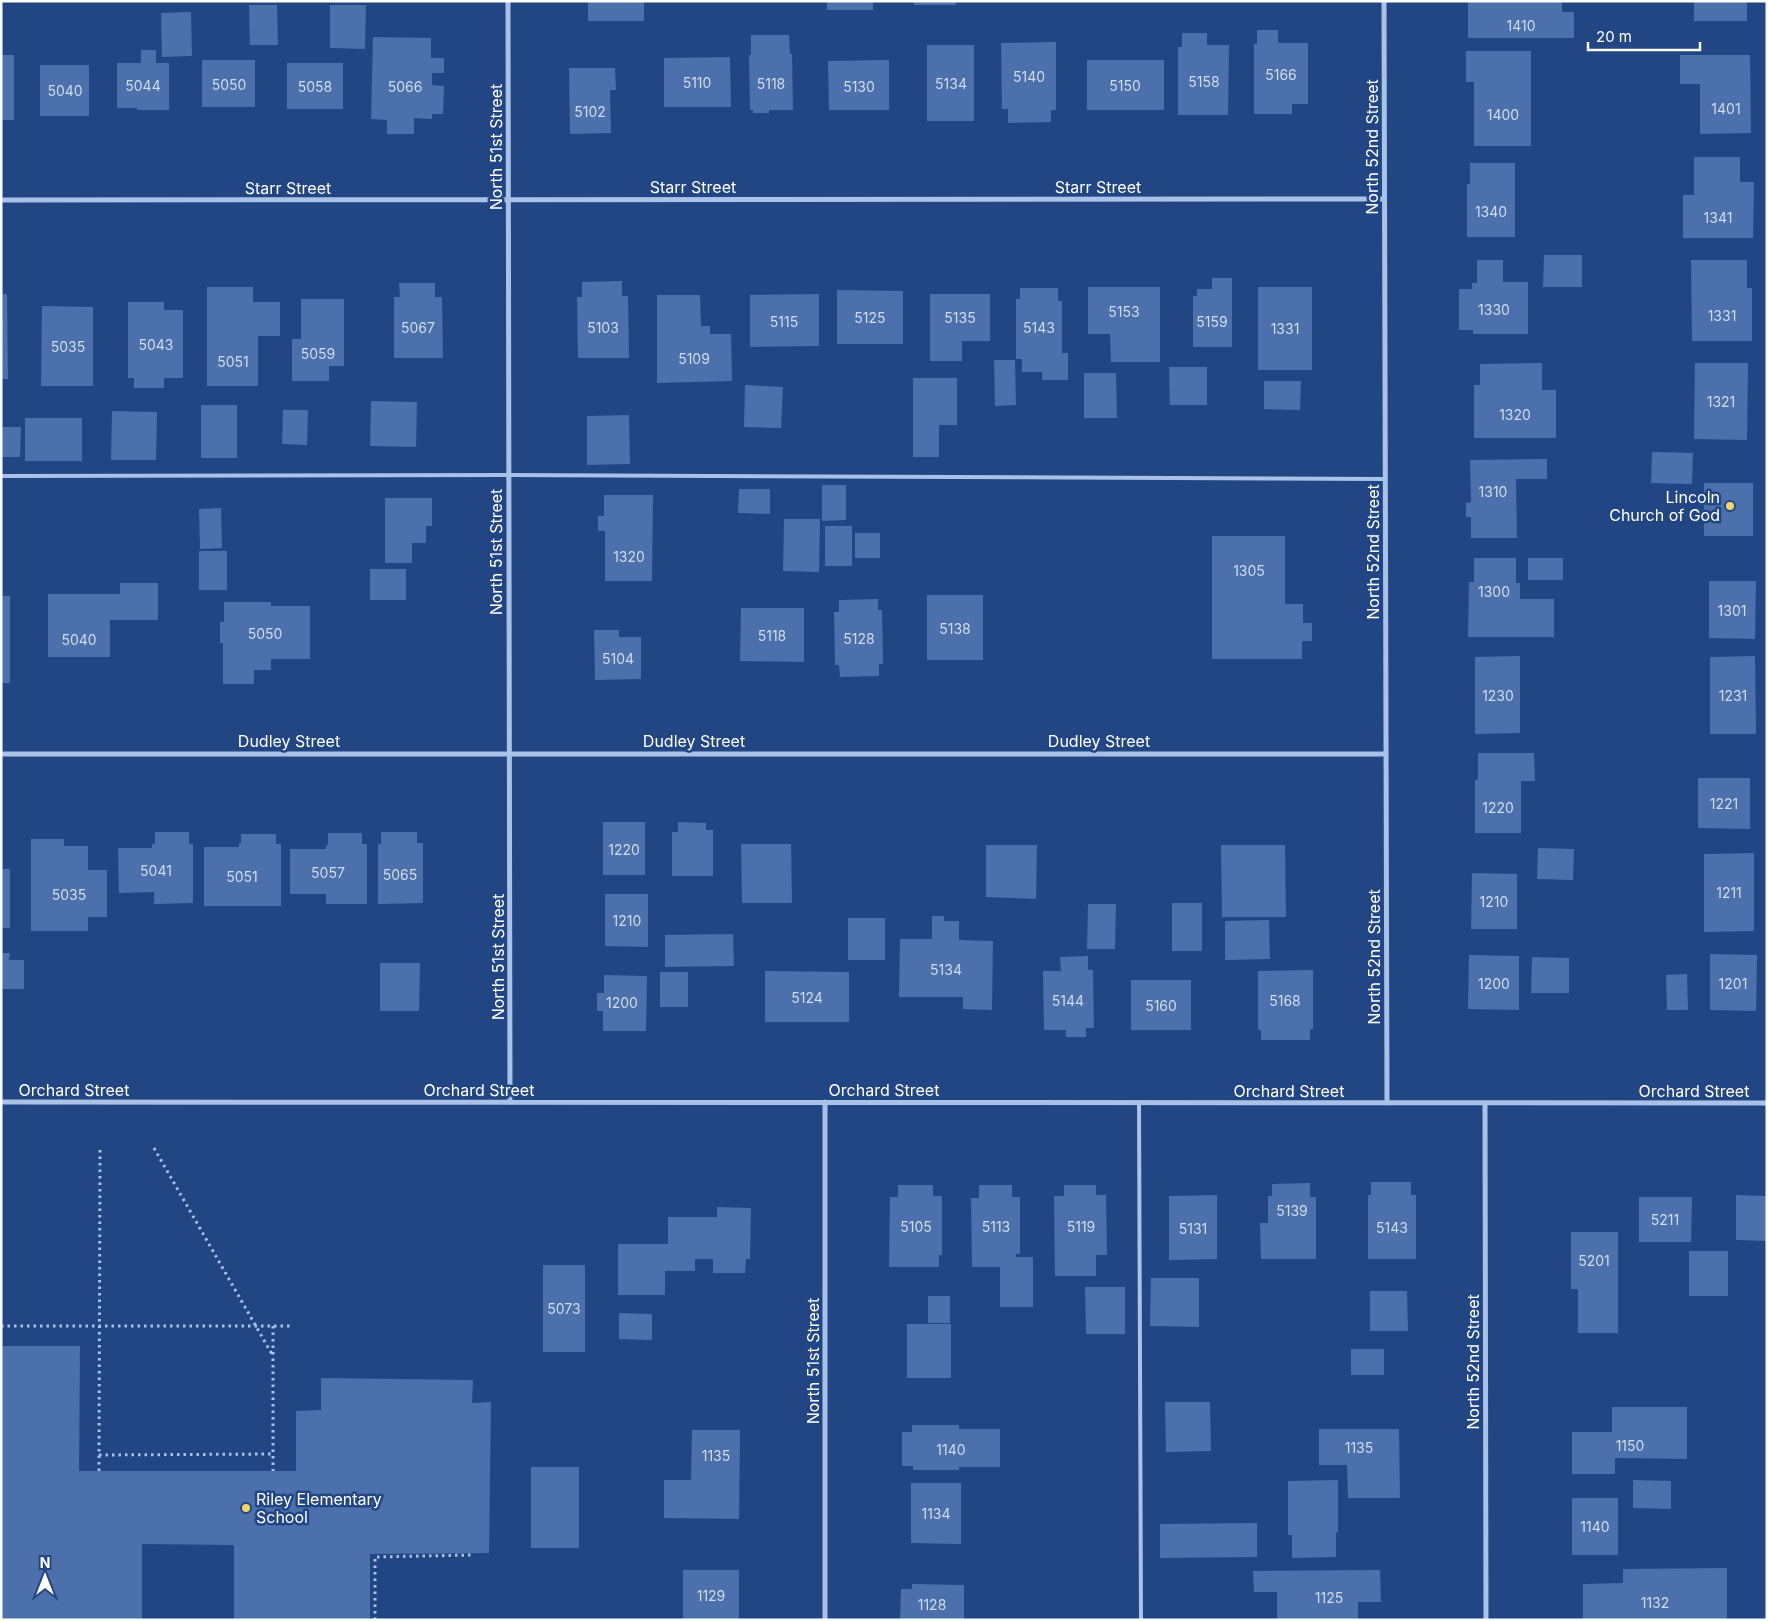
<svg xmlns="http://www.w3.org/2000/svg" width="1768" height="1621" font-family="Inter,sans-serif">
<rect width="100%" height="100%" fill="#224683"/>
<path fill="#4b70ac" d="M 588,1 L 644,1 L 644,21 L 588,21 Z
M 827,1 L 873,1 L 873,10 L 827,10 Z
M 914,1 L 955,1 L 956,5 L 914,5 Z
M 1468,1 L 1562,1 L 1562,12 L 1574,12 L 1574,38 L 1468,38 Z
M 1694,1 L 1747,1 L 1747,21 L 1694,21 Z
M 249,5 L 277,5 L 278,45 L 250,45 Z
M 330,5 L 366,5 L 365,49 L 330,48 Z
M 191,12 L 192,56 L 162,57 L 161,13 Z
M 1257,30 L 1278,30 L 1278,43 L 1308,43 L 1308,104 L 1292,104 L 1292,114 L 1254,114 L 1254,44 L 1257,44 Z
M 1182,33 L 1207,33 L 1207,45 L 1229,45 L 1228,115 L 1178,115 L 1178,47 L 1182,47 Z
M 751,35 L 789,35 L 790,54 L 792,54 L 793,110 L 769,110 L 769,113 L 753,113 L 753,110 L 750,110 L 749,55 L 751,55 Z
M 373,37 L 431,38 L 431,58 L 444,58 L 444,73 L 432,73 L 432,85 L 444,86 L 443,114 L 432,114 L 432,119 L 414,118 L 414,134 L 387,134 L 387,120 L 371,119 Z
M 1056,42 L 1056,110 L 1051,110 L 1051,122 L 1008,123 L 1008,109 L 1002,109 L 1001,43 Z
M 927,45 L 974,45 L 974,121 L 927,121 Z
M 141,50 L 156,50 L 156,63 L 169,63 L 169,110 L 137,110 L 137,108 L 117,108 L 117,63 L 141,63 Z
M 1466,51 L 1531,51 L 1531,146 L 1474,146 L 1474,82 L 1466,82 Z
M 1,55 L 14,55 L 14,120 L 1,120 Z
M 1680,55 L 1750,55 L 1751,133 L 1700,134 L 1700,84 L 1680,84 Z
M 730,57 L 731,107 L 664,107 L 664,58 Z
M 202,60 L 255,60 L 255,107 L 202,107 Z
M 889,60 L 889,110 L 829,110 L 828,61 Z
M 1087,60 L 1164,60 L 1164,110 L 1087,110 Z
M 287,63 L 343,63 L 343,109 L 287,109 Z
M 40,65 L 89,65 L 89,116 L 40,116 Z
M 569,68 L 615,68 L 616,90 L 610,90 L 611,133 L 570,134 Z
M 1694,157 L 1740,157 L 1740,182 L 1754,182 L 1753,238 L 1683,238 L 1683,195 L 1694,195 Z
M 1470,163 L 1515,163 L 1515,237 L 1467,237 L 1467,184 L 1470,184 Z
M 1544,255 L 1582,255 L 1582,287 L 1543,287 Z
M 1477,260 L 1503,260 L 1503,282 L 1528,282 L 1528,334 L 1473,334 L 1473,330 L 1459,330 L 1459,289 L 1472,289 L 1472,283 L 1477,283 Z
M 1691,260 L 1747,260 L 1747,288 L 1752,288 L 1752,341 L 1692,341 Z
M 1212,278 L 1232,278 L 1232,347 L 1193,347 L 1193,296 L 1197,296 L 1197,289 L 1212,289 Z
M 622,281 L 622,296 L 628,296 L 629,358 L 578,358 L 577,297 L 582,297 L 582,282 Z
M 399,283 L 435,283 L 435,297 L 442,297 L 443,358 L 394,358 L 394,297 L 400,297 Z
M 207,287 L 253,287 L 253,302 L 280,302 L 280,336 L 258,336 L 258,386 L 207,386 Z
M 1088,287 L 1160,287 L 1160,362 L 1111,362 L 1110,334 L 1088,334 Z
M 1258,287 L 1312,287 L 1312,370 L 1258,370 Z
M 1020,288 L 1058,288 L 1058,301 L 1062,301 L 1062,353 L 1068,353 L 1068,380 L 1042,380 L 1042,372 L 1022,372 L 1022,359 L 1016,359 L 1016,299 L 1020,299 Z
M 837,290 L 903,291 L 903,344 L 837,344 Z
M 1,294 L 7,294 L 8,379 L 1,379 Z
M 819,294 L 819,346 L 750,347 L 750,295 Z
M 930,294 L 990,294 L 990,341 L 962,341 L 962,361 L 930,361 Z
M 657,295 L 700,295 L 701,326 L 710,326 L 710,334 L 731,334 L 732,381 L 657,383 Z
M 301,299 L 344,299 L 344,366 L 329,366 L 329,381 L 292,381 L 292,339 L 301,339 Z
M 128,302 L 164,302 L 164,310 L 183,310 L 183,378 L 164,378 L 164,388 L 134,388 L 134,378 L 128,378 Z
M 42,306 L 93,307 L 93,386 L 41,386 Z
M 994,360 L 1015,360 L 1016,405 L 995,406 Z
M 1542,363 L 1542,390 L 1556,390 L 1556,438 L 1474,438 L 1474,385 L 1480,385 L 1480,364 Z
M 1695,363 L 1748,363 L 1747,440 L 1694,439 Z
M 1169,367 L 1207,367 L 1207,405 L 1170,405 Z
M 1084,373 L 1116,373 L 1117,418 L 1084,418 Z
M 913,378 L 957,378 L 957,425 L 939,425 L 939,457 L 913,457 Z
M 1264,381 L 1301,381 L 1300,410 L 1264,409 Z
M 745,385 L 783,387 L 781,428 L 744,427 Z
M 371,401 L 417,402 L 416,447 L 370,446 Z
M 201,405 L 237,405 L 237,458 L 201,458 Z
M 283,410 L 308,410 L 307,445 L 282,444 Z
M 112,411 L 157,412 L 156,460 L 111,460 Z
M 629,415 L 630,464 L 587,465 L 587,416 Z
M 25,418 L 82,418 L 82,461 L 25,461 Z
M 1,427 L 21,427 L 20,457 L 1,457 Z
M 1652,452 L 1693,453 L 1692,484 L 1651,483 Z
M 1547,459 L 1547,479 L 1516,479 L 1517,538 L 1471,538 L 1471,517 L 1466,517 L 1466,503 L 1471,502 L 1470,460 Z
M 1704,483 L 1753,483 L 1753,536 L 1704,536 Z
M 822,485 L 846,485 L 846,520 L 822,521 Z
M 739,489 L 770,489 L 770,514 L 738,513 Z
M 604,495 L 653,495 L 652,581 L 605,581 L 605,531 L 598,531 L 598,516 L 604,516 Z
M 385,498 L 432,498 L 432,526 L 426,526 L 426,543 L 412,543 L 412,563 L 385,563 Z
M 221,508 L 222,548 L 200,549 L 199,509 Z
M 784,519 L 820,519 L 819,572 L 783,571 Z
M 825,526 L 852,526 L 852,566 L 825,566 Z
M 855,533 L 880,533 L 880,558 L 855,558 Z
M 1212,536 L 1285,536 L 1285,604 L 1303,604 L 1303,623 L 1312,623 L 1312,641 L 1302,641 L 1302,659 L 1212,659 Z
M 199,551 L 227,551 L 227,590 L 199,590 Z
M 1474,558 L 1516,558 L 1516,583 L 1520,583 L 1520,599 L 1554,599 L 1554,637 L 1468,637 L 1469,582 L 1474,582 Z
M 1528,558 L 1563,558 L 1563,580 L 1528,580 Z
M 370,569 L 406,569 L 406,600 L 370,600 Z
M 1709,581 L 1756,581 L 1755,639 L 1709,638 Z
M 120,583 L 158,583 L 158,620 L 110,620 L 110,657 L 48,657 L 48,594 L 120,594 Z
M 927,595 L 983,595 L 983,660 L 927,660 Z
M 1,596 L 10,596 L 10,683 L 1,683 Z
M 878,599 L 878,610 L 882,610 L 883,664 L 879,664 L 879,676 L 840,677 L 839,665 L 835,665 L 834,612 L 839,612 L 839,600 Z
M 224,602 L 271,602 L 271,606 L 310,606 L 310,659 L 271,659 L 271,670 L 254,670 L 254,684 L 223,684 L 223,643 L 220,643 L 220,622 L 224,622 Z
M 741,608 L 804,608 L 804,662 L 740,661 Z
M 594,630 L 619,630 L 619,637 L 641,637 L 641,679 L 595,680 Z
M 1520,656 L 1520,733 L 1475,734 L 1475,657 Z
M 1755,656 L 1756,734 L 1710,734 L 1710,657 Z
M 1478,753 L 1534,753 L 1535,781 L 1521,781 L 1521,833 L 1475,833 L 1475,780 L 1478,780 Z
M 1698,778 L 1750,778 L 1750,829 L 1698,828 Z
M 603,822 L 645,822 L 645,875 L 603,875 Z
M 678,822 L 706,823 L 706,830 L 713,830 L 713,876 L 672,876 L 672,832 L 678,832 Z
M 155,832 L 189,832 L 189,844 L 193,844 L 193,903 L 154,904 L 154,892 L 119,893 L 118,848 L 152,848 L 152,844 L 155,844 Z
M 381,832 L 417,832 L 417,843 L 423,843 L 423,903 L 378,904 L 378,844 L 381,844 Z
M 328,833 L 362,833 L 362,844 L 367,844 L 367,904 L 326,904 L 326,894 L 290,894 L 290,849 L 326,849 L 326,845 L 328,845 Z
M 241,834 L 276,834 L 276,844 L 281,844 L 281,906 L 204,906 L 204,847 L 239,847 L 239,843 L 241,843 Z
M 31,839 L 64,839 L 64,846 L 88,846 L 88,870 L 107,870 L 107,917 L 88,917 L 88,931 L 31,931 Z
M 741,844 L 791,844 L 792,903 L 742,903 Z
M 986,845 L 1037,845 L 1036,899 L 986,897 Z
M 1221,845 L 1285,845 L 1286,917 L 1222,917 Z
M 1538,848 L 1574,849 L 1573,880 L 1537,879 Z
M 1754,853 L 1754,931 L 1704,932 L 1704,854 Z
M 1,869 L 10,869 L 10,928 L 1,928 Z
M 1472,873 L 1517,874 L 1517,929 L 1471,929 Z
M 605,894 L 648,894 L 648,947 L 605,946 Z
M 1172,903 L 1202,903 L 1202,951 L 1172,951 Z
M 1088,904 L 1116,904 L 1115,949 L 1087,949 Z
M 932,916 L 944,916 L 944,921 L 959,921 L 959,940 L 993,941 L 992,1010 L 963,1009 L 963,997 L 899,997 L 900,939 L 932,939 Z
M 848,918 L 885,918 L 885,960 L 848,960 Z
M 1269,920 L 1270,959 L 1225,960 L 1225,921 Z
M 733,934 L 734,966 L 665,967 L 665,935 Z
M 1,953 L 10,953 L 9,960 L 24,960 L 24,989 L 1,989 Z
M 1710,954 L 1757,955 L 1756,1011 L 1710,1010 Z
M 1469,955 L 1519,956 L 1519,1010 L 1468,1009 Z
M 1088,956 L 1088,970 L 1093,970 L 1094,1028 L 1086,1028 L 1086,1037 L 1066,1037 L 1066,1030 L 1044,1030 L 1043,971 L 1061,971 L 1060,957 Z
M 1532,957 L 1569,958 L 1569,993 L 1531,993 Z
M 380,963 L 420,963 L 419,1011 L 380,1011 Z
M 1313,970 L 1313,1029 L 1310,1029 L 1310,1040 L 1261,1040 L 1261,1030 L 1258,1030 L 1258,971 Z
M 765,971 L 849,972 L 849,1022 L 765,1022 Z
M 660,972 L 688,972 L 688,1007 L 660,1007 Z
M 1687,974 L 1688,1010 L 1667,1010 L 1666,975 Z
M 604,975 L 647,976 L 646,1031 L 603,1031 L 603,1011 L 597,1011 L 597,993 L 604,993 Z
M 1131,980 L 1191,980 L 1191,1030 L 1131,1030 Z
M 1371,1182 L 1411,1182 L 1411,1195 L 1416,1195 L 1416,1259 L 1368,1259 L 1368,1195 L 1371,1195 Z
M 1310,1183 L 1310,1197 L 1316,1197 L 1316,1259 L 1261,1259 L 1260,1223 L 1268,1223 L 1268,1196 L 1272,1196 L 1272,1184 Z
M 898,1185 L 933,1185 L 933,1196 L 942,1196 L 942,1255 L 939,1255 L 939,1267 L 889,1267 L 890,1197 L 898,1197 Z
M 979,1185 L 1012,1185 L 1012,1197 L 1020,1197 L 1020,1254 L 1016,1254 L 1016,1257 L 1033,1257 L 1033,1307 L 1000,1307 L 1000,1267 L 972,1267 L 971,1198 L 979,1198 Z
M 1064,1185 L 1096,1185 L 1096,1195 L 1106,1195 L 1107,1255 L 1096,1255 L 1096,1276 L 1055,1276 L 1054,1196 L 1064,1196 Z
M 1217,1195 L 1217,1259 L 1169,1260 L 1169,1196 Z
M 1736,1195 L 1767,1196 L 1767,1241 L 1736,1240 Z
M 1639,1197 L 1692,1197 L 1691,1242 L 1639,1242 Z
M 717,1207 L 751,1208 L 750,1259 L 746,1259 L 745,1273 L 713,1273 L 713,1259 L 695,1259 L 695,1271 L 665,1271 L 665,1295 L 618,1295 L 618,1244 L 668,1244 L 668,1217 L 717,1217 Z
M 1571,1232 L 1618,1232 L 1618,1333 L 1578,1333 L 1578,1289 L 1571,1289 Z
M 1689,1251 L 1728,1251 L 1728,1296 L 1689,1296 Z
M 543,1265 L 585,1265 L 585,1352 L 543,1352 Z
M 1151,1278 L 1199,1278 L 1199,1327 L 1150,1326 Z
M 1085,1287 L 1125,1287 L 1125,1334 L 1086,1334 Z
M 1370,1291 L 1407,1291 L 1408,1331 L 1370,1331 Z
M 928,1296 L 950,1296 L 950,1323 L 928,1323 Z
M 619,1313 L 652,1314 L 652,1340 L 619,1339 Z
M 907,1324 L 951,1324 L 951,1378 L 907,1378 Z
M 1,1346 L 80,1346 L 79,1471 L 296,1471 L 296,1411 L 321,1410 L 321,1378 L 473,1380 L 472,1403 L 491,1402 L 489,1553 L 370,1554 L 370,1620 L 234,1620 L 234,1545 L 142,1544 L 142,1620 L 2,1620 Z
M 1351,1349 L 1384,1349 L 1384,1375 L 1351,1375 Z
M 1165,1402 L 1210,1402 L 1211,1451 L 1166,1452 Z
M 1612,1407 L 1687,1407 L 1687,1459 L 1615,1458 L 1615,1474 L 1572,1474 L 1572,1432 L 1612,1432 Z
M 912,1425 L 959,1425 L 959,1429 L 1000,1429 L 1000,1467 L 959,1467 L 959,1470 L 913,1470 L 913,1466 L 902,1466 L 902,1432 L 912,1432 Z
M 1319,1429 L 1399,1429 L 1400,1498 L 1348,1498 L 1347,1465 L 1319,1465 Z
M 692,1430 L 740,1430 L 739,1519 L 664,1518 L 664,1480 L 691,1480 Z
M 531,1467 L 579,1467 L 579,1548 L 531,1548 Z
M 1338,1480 L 1338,1533 L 1336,1532 L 1336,1557 L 1292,1558 L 1292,1535 L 1288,1535 L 1288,1481 Z
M 1633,1480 L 1671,1481 L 1671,1509 L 1633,1508 Z
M 911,1483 L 961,1483 L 961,1544 L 911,1543 Z
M 1572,1498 L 1618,1498 L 1618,1555 L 1572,1555 Z
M 1257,1523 L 1257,1557 L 1160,1558 L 1160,1524 Z
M 1727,1568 L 1727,1620 L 1583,1620 L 1583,1584 L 1623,1583 L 1623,1569 Z
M 683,1570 L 739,1570 L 739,1620 L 683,1620 Z
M 1380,1570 L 1381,1602 L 1358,1602 L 1358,1620 L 1277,1620 L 1277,1592 L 1254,1592 L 1253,1571 Z
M 912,1584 L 964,1585 L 964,1620 L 900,1620 L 901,1589 L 912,1589 Z"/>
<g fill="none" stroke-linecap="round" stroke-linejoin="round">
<path stroke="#aac2e8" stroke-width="3" stroke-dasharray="2.5 4" stroke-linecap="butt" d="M 154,1148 L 273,1356
M 1,1326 L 293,1326
M 273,1326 L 273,1471
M 99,1455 L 273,1454
M 99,1471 L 100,1148
M 375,1620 L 375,1557 L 472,1555"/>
<path stroke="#aac2e8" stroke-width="4" d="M 1,476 L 508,475 L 1385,479
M 1139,1103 L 1141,1620"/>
<path stroke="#aac2e8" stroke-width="5" d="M 508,1 L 510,1102
M 1384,1 L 1387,1103
M 1,200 L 1384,199
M 1,754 L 1386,754
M 1,1102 L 1767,1103
M 825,1102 L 825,1620
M 1485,1104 L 1486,1620"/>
</g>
<g fill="#f4d56c" stroke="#224683" stroke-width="2">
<circle cx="1730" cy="506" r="5"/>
<circle cx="246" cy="1508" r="5"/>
</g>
<g text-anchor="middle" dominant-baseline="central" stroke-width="5" stroke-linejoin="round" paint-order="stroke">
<g font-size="14" fill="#d2dbea">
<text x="1521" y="25">1410</text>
<text x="1281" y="74">5166</text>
<text x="1029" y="76">5140</text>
<text x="1204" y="81">5158</text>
<text x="697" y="82">5110</text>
<text x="771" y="83">5118</text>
<text x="951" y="83">5134</text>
<text x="229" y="84">5050</text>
<text x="143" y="85">5044</text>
<text x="1125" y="85">5150</text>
<text x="315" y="86">5058</text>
<text x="405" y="86">5066</text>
<text x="859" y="86">5130</text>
<text x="65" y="90">5040</text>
<text x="1726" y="108">1401</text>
<text x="590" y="111">5102</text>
<text x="1503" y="114">1400</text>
<text x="1491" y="211">1340</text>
<text x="1718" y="217">1341</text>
<text x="1494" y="309">1330</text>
<text x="1124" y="311">5153</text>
<text x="1722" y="315">1331</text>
<text x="870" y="317">5125</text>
<text x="960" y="317">5135</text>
<text x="784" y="321">5115</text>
<text x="1212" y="321">5159</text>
<text x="418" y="327">5067</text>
<text x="603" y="327">5103</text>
<text x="1039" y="327">5143</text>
<text x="1285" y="328">1331</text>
<text x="156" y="344">5043</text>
<text x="68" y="346">5035</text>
<text x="318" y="353">5059</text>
<text x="694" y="358">5109</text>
<text x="233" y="361">5051</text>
<text x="1721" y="401">1321</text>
<text x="1515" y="414">1320</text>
<text x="1493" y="491">1310</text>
<text x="629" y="556">1320</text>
<text x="1249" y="570">1305</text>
<text x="1494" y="591">1300</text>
<text x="1732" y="610">1301</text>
<text x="955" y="628">5138</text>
<text x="265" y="633">5050</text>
<text x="772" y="635">5118</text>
<text x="859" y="638">5128</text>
<text x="79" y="639">5040</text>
<text x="618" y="658">5104</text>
<text x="1498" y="695">1230</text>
<text x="1733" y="695">1231</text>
<text x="1724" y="803">1221</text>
<text x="1498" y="807">1220</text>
<text x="624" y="849">1220</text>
<text x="156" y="870">5041</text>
<text x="328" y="872">5057</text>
<text x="400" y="874">5065</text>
<text x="242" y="876">5051</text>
<text x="1729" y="892">1211</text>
<text x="69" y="894">5035</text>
<text x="1494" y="901">1210</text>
<text x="627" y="920">1210</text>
<text x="946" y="969">5134</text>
<text x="1494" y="983">1200</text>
<text x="1733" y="983">1201</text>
<text x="807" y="997">5124</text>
<text x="1068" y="1000">5144</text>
<text x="1285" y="1000">5168</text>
<text x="622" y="1002">1200</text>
<text x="1161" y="1005">5160</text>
<text x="1292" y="1210">5139</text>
<text x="1665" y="1219">5211</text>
<text x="916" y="1226">5105</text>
<text x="996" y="1226">5113</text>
<text x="1081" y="1226">5119</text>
<text x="1392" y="1227">5143</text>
<text x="1193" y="1228">5131</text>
<text x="1594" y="1260">5201</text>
<text x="564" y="1308">5073</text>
<text x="1630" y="1445">1150</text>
<text x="1359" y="1447">1135</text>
<text x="951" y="1449">1140</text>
<text x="716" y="1455">1135</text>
<text x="936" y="1513">1134</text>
<text x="1595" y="1526">1140</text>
<text x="711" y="1595">1129</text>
<text x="1329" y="1597">1125</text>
<text x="1655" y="1602">1132</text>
<text x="932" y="1604">1128</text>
</g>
<g font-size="16" fill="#fff" stroke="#224683">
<text transform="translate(496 147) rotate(-90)">North 51st Street</text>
<text transform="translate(1372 147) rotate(-90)">North 52nd Street</text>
<text x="693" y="187">Starr Street</text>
<text x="1098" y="187">Starr Street</text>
<text x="288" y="188">Starr Street</text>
<text transform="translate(496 552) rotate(-90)">North 51st Street</text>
<text transform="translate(1373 552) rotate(-90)">North 52nd Street</text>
<text x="289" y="741">Dudley Street</text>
<text x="694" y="741">Dudley Street</text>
<text x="1099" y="741">Dudley Street</text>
<text transform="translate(498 957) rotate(-90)">North 51st Street</text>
<text transform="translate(1374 957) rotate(-90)">North 52nd Street</text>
<text x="74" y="1090">Orchard Street</text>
<text x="479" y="1090">Orchard Street</text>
<text x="884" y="1090">Orchard Street</text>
<text x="1289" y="1091">Orchard Street</text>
<text x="1694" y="1091">Orchard Street</text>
<text transform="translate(813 1361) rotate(-90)">North 51st Street</text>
<text transform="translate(1473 1362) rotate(-90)">North 52nd Street</text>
</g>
<g font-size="16" fill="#fff" stroke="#224683" text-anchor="end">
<text x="1720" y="497">Lincoln<tspan x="1720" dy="18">Church of God</tspan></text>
<text x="256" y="1499" text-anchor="start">Riley Elementary<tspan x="256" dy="18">School</tspan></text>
</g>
</g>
<rect width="1768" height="1621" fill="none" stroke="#ffffff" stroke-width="5"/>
<g transform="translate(45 1576)" stroke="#224683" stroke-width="4" paint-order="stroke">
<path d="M0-4L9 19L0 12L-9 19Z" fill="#ffffff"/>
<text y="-8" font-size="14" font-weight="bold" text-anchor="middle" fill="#ffffff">N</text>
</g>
<path d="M1588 42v8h112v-8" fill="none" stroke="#ffffff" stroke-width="2.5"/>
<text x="1596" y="42" font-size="15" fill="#ffffff" stroke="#224683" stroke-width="4" paint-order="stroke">20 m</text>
</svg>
